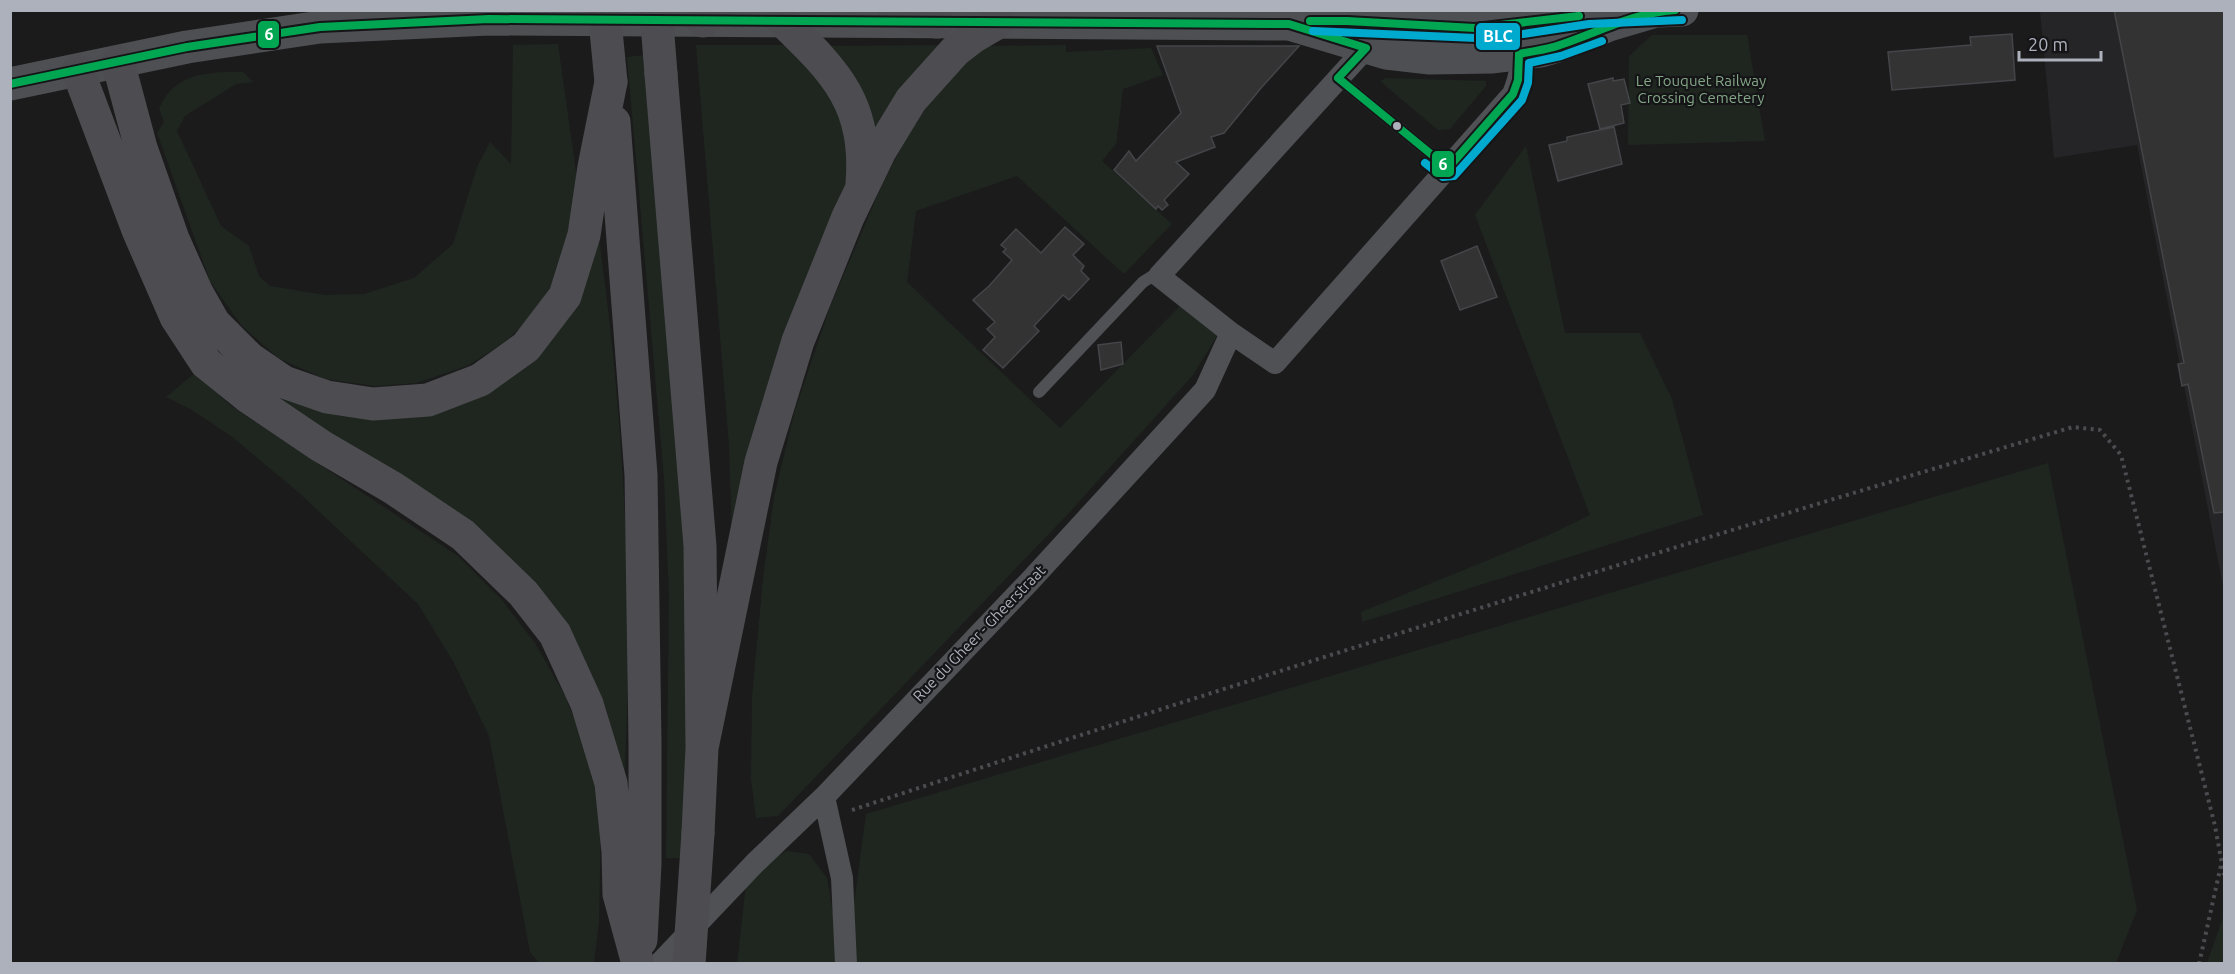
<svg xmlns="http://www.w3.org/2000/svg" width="2235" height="974" font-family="Ubuntu,sans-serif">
<rect width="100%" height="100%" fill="#1b1b1c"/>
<path fill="#252528" d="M 2040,11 L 2224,11 L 2224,591 L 2137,145 L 2054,158 Z"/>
<path fill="#1f2620" d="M 1652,35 L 1747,35 L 1765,141 L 1628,145 L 1629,56 Z
M 558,44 L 578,186 L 562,269 L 536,312 L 505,342 L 467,366 L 416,383 L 375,386 L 325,379 L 278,358 L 241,325 L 210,281 L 157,133 L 164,122 L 159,109 C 174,72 209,72 243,72 L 253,82 L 236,84 L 185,116 L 177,131 L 221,226 L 249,246 L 259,276 L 270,286 L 325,295 L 364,294 L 414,278 L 453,244 L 477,167 L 490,142 L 511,164 L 513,45 Z
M 696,45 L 796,45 L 823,72 L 855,164 L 733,571 L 729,445 Z
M 943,45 L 878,133 L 830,46 Z
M 1066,45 L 1066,52 L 1151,48 L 1163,75 L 1123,89 L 1116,144 L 1102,161 L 1172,224 L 1124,274 L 1017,176 L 916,211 L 907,282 L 1060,428 L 1180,306 L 1217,336 L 1193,375 L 1067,515 L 778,816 L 756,818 L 751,779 L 752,697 L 763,579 L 774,497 L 795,410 L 830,307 L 881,187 L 920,110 L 954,70 L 988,46 Z
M 644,55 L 688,600 L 684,858 L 666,858 L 669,595 L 664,478 L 627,57 Z
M 1386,78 L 1486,81 L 1486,86 L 1450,129 L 1438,130 L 1380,81 Z
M 1526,146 L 1565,333 L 1640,333 L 1672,399 L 1703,515 L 1362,622 L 1361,612 L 1549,535 L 1590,515 L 1475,215 Z
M 599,239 C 624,417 634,605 624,784 L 606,708 L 563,624 L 216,354 L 175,270 L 303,400 L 490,383 Z
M 195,373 L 230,405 L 458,556 L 502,600 L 535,643 L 565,696 L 591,760 L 601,815 L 599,921 L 594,963 L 539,963 L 530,952 L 489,736 L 453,661 L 418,604 L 297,491 L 231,436 L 192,410 L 166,397 Z
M 2048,463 L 2137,910 L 2116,963 L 846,964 L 866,814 Z
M 787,851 L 809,854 L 827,878 L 834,919 L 836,963 L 737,964 L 746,885 L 769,859 Z
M 2224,915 L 2224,963 L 2207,963 Z"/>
<path fill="#333334" stroke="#444548" stroke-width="1.5" d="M 2114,10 L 2224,10 L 2224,512 L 2214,513 L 2188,384 L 2182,386 L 2178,364 L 2184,363 Z
M 2012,34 L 2015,80 L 1892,90 L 1888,52 L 1971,45 L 1970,37 Z
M 1157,46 L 1299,46 L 1261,88 L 1224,133 L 1211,137 L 1215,147 L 1176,162 L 1189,174 L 1164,200 L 1168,205 L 1162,210 L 1158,206 L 1156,209 L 1114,170 L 1129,151 L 1136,161 L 1181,113 Z
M 1613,78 L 1613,81 L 1624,79 L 1630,103 L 1621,105 L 1624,123 L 1600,129 L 1588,84 Z
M 1614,127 L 1622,164 L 1558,181 L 1549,145 L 1567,141 L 1567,137 Z
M 1065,227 L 1084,244 L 1073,255 L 1084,266 L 1081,271 L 1089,279 L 1069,300 L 1063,295 L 1034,326 L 1039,331 L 1003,368 L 983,350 L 995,337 L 987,329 L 995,322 L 973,300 L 989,286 L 1012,260 L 1003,252 L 1006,249 L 1001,245 L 1016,229 L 1041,253 Z
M 1477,246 L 1497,297 L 1460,310 L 1441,261 Z
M 1121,342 L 1123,364 L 1101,370 L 1098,345 Z"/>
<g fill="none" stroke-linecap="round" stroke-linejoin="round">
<path stroke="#4b4c4f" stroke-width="4" stroke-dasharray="3 4.5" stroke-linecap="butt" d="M 852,810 C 1257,676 1664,549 2073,427 L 2100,430 L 2121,455 L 2215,826 L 2224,875
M 2199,964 L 2221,865"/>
<path stroke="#4f5155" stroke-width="12" d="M 1338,78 L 1448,168
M 1039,392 L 1143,282 L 1151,277 L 1159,276"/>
<path stroke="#4f5155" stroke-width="22" d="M 1366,48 L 1159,276 L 1231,333 L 1275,363 L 1513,94 C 1521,74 1524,61 1512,42
M 824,797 L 842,878 L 846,964
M 659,964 L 755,863 L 824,797 L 1029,582 L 1205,390 L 1231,333"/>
<path stroke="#4e4f53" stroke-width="33" d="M 1317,21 L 1475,28 L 1521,24 L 1588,14 L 1682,10
M 10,84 L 187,47 L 320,27 L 489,19 L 1289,24 L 1386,53 L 1430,58 L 1493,57 L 1541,51 L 1558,46 L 1609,25 L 1653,12"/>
<path stroke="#4d4d51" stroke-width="33" d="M 894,10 L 937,22
M 703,21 L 715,10
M 784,22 C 837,73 868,105 862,184
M 118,62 L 141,148 L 173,239 L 197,293 L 214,323 L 249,358 L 284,382 L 327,397 L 373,404 L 428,400 L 480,380 L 526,347 L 565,296 L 584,235 L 594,167 L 611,82
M 78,71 L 138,230 L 176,317 L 206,363 L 247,396 L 321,446 L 393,488 L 463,535 L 523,593 L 555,634 L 587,704 L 611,783 L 618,852 L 619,894 L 638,964
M 661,74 L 700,546 L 702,748 L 698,833
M 614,122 L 641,475 L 645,743 L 645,864 L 641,940
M 702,748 L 761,462 L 798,341 L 848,217 L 880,151 L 911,100 L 955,51 L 973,37 L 997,23"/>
<path stroke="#4d4d51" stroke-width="33" d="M 604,10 L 611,82
M 656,10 L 661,74
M 689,964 L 698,833"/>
<defs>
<path id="bus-1" d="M 1310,21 L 1347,21 L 1475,28 L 1579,16
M 10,84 L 187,47 L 320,27 L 489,19 L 1289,24 L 1366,48 L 1338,78 L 1448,168 L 1513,94 L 1518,80 L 1519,54 C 1532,51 1547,50 1560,45 C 1599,32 1633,13 1675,10"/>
<path id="bus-2" d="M 1313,31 L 1476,38 L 1523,34 L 1589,24 L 1682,20
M 1425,163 L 1443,177 L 1454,176 L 1522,100 L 1528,83 L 1529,63 L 1561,56 L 1602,41"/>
</defs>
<use href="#bus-1" stroke="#151518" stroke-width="12"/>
<use href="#bus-2" stroke="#151518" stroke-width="12"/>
<use href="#bus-1" stroke="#00a651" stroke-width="8"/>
<use href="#bus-2" stroke="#00a9ce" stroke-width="8"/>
</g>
<circle fill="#adb1bc" stroke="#151518" stroke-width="2" cx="1397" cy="126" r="5"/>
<g text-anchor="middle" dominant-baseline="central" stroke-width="4.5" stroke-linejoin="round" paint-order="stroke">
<g font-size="15" fill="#84a786" stroke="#151518">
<text x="1701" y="80">Le Touquet Railway<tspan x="1701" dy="17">Crossing Cemetery</tspan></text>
</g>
<g font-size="15" fill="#adb1bc" stroke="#151518">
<text transform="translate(979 633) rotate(-46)">Rue du Gheer - Gheerstraat</text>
</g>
</g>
<g stroke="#151518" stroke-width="2">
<rect x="257" y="20" width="23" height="29" rx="6" fill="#00a651"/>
<rect x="1475" y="22" width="46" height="29" rx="6" fill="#00a9ce"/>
<rect x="1431" y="150" width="24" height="28" rx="6" fill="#00a651"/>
</g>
<g font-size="16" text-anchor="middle" font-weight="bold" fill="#fff">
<text x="269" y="40">6</text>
<text x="1498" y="42">BLC</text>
<text x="1443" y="170">6</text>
</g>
<rect width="2235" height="974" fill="none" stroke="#adb1bc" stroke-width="24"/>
<path d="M2019 51v9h82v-9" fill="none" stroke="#adb1bc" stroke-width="3"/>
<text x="2028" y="51" font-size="18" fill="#adb1bc" stroke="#151518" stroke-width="4.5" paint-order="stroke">20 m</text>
</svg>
